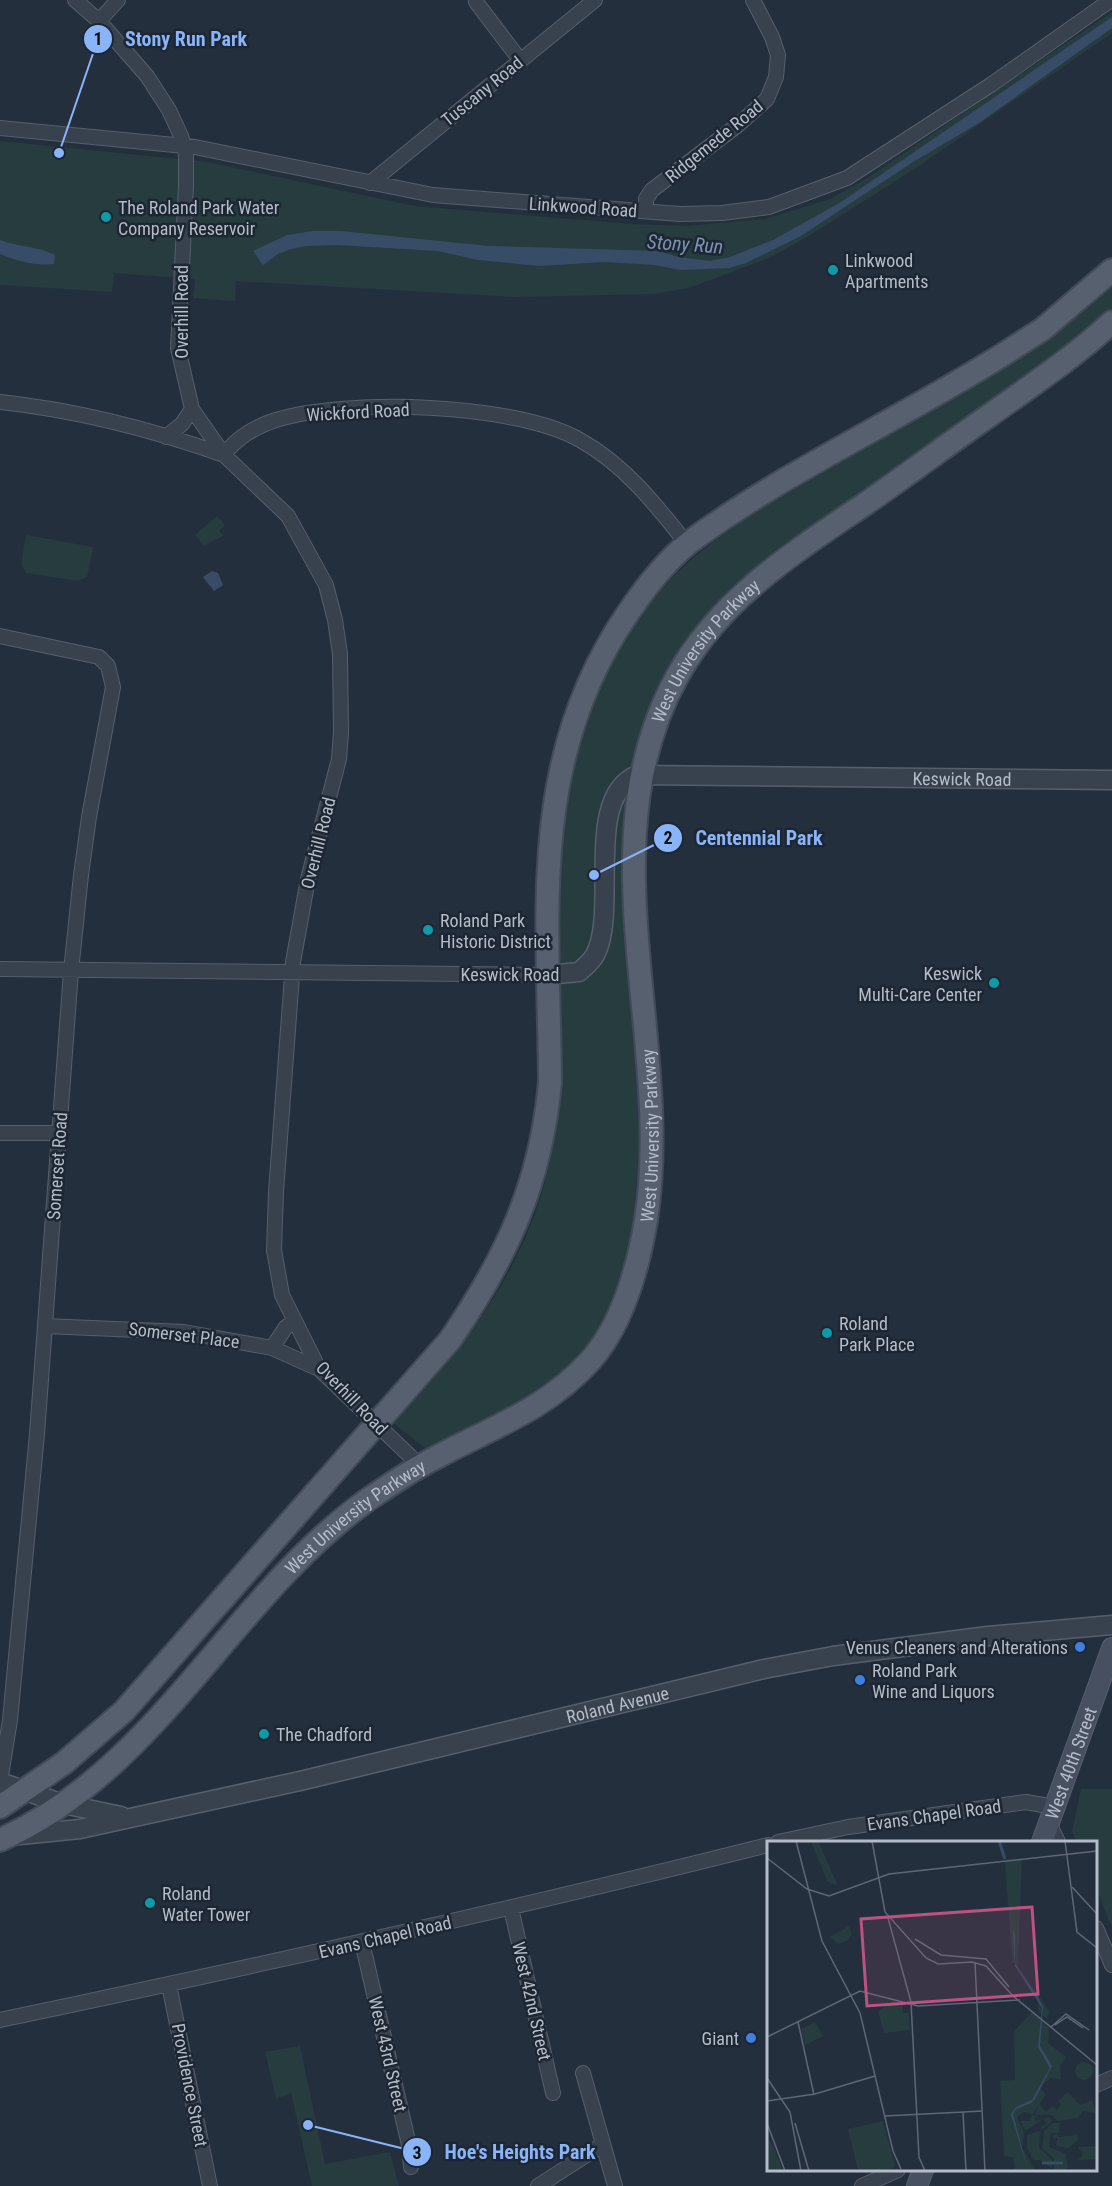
<svg xmlns="http://www.w3.org/2000/svg" width="1112" height="2186" font-family="'Roboto Condensed',sans-serif">
<rect width="100%" height="100%" fill="#242f3e"/>
<path fill="#263c3f" d="M 1112,12 L 1112,33 L 919,166 L 814,233 L 771,257 L 689,288 L 654,294 L 516,297 L 236,281 L 235,301 L 193,298 L 195,279 L 114,273 L 112,292 L 0,285 L 0,141 L 207,162 L 415,206 L 631,224 L 687,226 L 765,219 L 830,199 L 869,177 Z
M 1112,282 L 1112,313 L 737,591 L 645,735 L 644,1159 L 624,1288 L 592,1351 L 570,1374 L 438,1450 L 425,1448 L 393,1423 C 461,1352 521,1275 546,1178 C 570,1089 557,993 556,902 C 555,804 579,706 634,625 C 677,561 729,528 794,490 C 852,455 914,423 970,386 C 1019,353 1065,316 1112,282 Z
M 217,516 L 225,525 L 219,531 L 223,536 L 204,546 L 195,535 Z
M 26,535 L 93,547 L 87,577 L 78,581 L 26,573 L 21,564 Z
M 1081,1789 L 1112,1789 L 1112,1928 L 1096,1888 L 1096,1842 L 1076,1842 L 1072,1831 Z
M 300,2046 L 325,2164 L 390,2152 L 399,2186 L 312,2186 L 291,2093 L 276,2099 L 265,2052 Z"/>
<path fill="#394c67" d="M 1112,17 L 1112,28 L 979,123 L 913,162 L 801,236 L 746,263 L 729,268 L 680,270 L 655,265 L 604,262 L 540,266 L 478,260 L 438,251 L 337,245 L 306,246 L 291,249 L 278,254 L 263,265 L 253,251 L 287,235 L 313,231 L 341,231 L 489,246 L 659,251 L 678,257 L 710,261 L 730,257 L 773,240 L 841,202 Z
M 0,240 C 19,247 37,246 55,255 L 54,264 C 34,266 18,261 0,254 Z
M 212,571 L 218,573 L 223,585 L 214,591 L 203,577 Z"/>
<g fill="none" stroke-linecap="round" stroke-linejoin="round">
<defs>
<path id="minor" d="M 75,0 L 99,21 L 147,76 L 169,110 L 181,136 L 186,155 L 186,186 L 178,348 L 192,409 L 224,455 L 288,516 L 326,585 L 335,620 L 340,654 L 341,732 L 339,759 L 308,879 L 293,962 L 276,1192 L 274,1250 L 282,1295 L 319,1369 L 410,1456 L 418,1468
M 476,2 L 520,60
M 99,21 L 118,0
M 0,128 L 195,147 L 433,195 L 680,214 L 722,213 L 769,207 L 847,178 L 992,84 L 1111,0
M 370,183 L 595,0
M 646,211 L 646,199 L 652,190 L 738,125 L 767,99 L 776,77 L 778,55 L 772,37 L 753,0
M 0,402 C 75,410 153,430 224,455
M 166,437 L 182,424 L 192,409
M 224,455 C 236,438 256,426 276,420 C 347,398 515,403 580,440 C 625,465 656,505 687,544
M 0,636 L 99,657 L 108,666 L 113,687 L 89,817 L 81,875 L 71,971 L 37,1434 L 10,1720 L 0,1782
M 0,969 L 547,975
M 0,1133 L 59,1133
M 45,1326 L 184,1332 L 272,1348 L 319,1369
M 272,1348 L 286,1327 L 295,1321
M 1049,1823 L 1058,1842
M 778,1842 L 848,1827 L 1026,1802 L 1054,1807
M 511,1908 L 553,2093
M 1096,1928 L 1112,1965
M 362,1942 L 409,2145 L 411,2167
M 169,1985 L 210,2186
M 0,2020 C 257,1966 514,1909 768,1845
M 583,2073 L 615,2186
M 1096,2085 L 1112,2078
M 538,2186 L 602,2145
M 862,2186 L 898,2170"/>
<g id="tertiary">
<path id="s1" d="M 547,975 L 579,972 C 585,967 591,962 595,955 C 619,910 583,798 637,775 L 1112,780"/>
<path d="M 0,1782 L 63,1804 L 121,1816"/>
<path id="s2" d="M 10,1836 L 80,1829 L 300,1781 L 764,1669 L 833,1656 L 988,1636 L 1112,1625"/>
</g>
<g id="secondary">
<path id="s3" d="M 1042,1842 L 1112,1648"/>
<path d="M 917,2186 L 923,2170"/>
</g>
<g id="primary">
<path d="M 0,1807 L 64,1763 L 124,1711 L 450,1340 C 507,1257 541,1183 550,1082 C 549,915 527,760 628,613 C 647,585 670,555 698,536 C 794,467 904,417 1004,354 L 1043,329 L 1112,270"/>
<path id="s4" d="M 0,1840 C 157,1770 231,1599 366,1501 C 388,1486 411,1470 435,1458 C 492,1427 544,1411 590,1361 C 623,1324 638,1268 646,1220 C 674,1041 584,842 678,675 C 721,598 794,552 865,504 C 907,475 948,444 990,415 C 1032,385 1074,357 1112,322"/>
</g>
</defs>
<use href="#minor" stroke="#565f6c" stroke-width="16"/>
<use href="#tertiary" stroke="#565f6c" stroke-width="21"/>
<use href="#secondary" stroke="#565f6c" stroke-width="22"/>
<use href="#primary" stroke="#414a57" stroke-width="26"/>
<use href="#minor" stroke="#38414e" stroke-width="14"/>
<use href="#tertiary" stroke="#38414e" stroke-width="18"/>
<use href="#secondary" stroke="#465061" stroke-width="20"/>
<use href="#primary" stroke="#56606e" stroke-width="22"/>
</g>
<g fill="#0f9aa8" stroke="#1d2633" stroke-width="2">
<circle cx="106" cy="217" r="6"/>
<circle cx="833" cy="270" r="6"/>
<circle cx="428" cy="930" r="6"/>
<circle cx="994" cy="983" r="6"/>
<circle cx="827" cy="1333" r="6"/>
<circle cx="264" cy="1734" r="6"/>
<circle cx="150" cy="1903" r="6"/>
</g>
<g fill="#3f7fe0" stroke="#1d2633" stroke-width="2">
<circle cx="1080" cy="1647" r="6"/>
<circle cx="860" cy="1680" r="6"/>
<circle cx="751" cy="2038" r="6"/>
</g>
<g text-anchor="middle" dominant-baseline="central" stroke-width="5" stroke-linejoin="round" paint-order="stroke">
<g font-size="18" fill="#b4bcc9" stroke="#1d2633">
<text transform="translate(482 91) rotate(-39)">Tuscany Road</text>
<text transform="translate(714 141) rotate(-39)">Ridgemede Road</text>
<text transform="translate(583 207) rotate(4)">Linkwood Road</text>
<text transform="translate(181 312) rotate(-90)">Overhill Road</text>
<text transform="translate(358 412) rotate(-3)">Wickford Road</text>
<text stroke="none"><textPath href="#s4" startOffset="1510">West University Parkway</textPath></text>
<text stroke="none"><textPath href="#s1" startOffset="573">Keswick Road</textPath></text>
<text transform="translate(318 843) rotate(-76)">Overhill Road</text>
<text x="510" y="974">Keswick Road</text>
<text stroke="none"><textPath href="#s4" startOffset="1006">West University Parkway</textPath></text>
<text transform="translate(57 1166) rotate(-86)">Somerset Road</text>
<text transform="translate(184 1335) rotate(7)">Somerset Place</text>
<text transform="translate(352 1398) rotate(46)">Overhill Road</text>
<text stroke="none"><textPath href="#s4" startOffset="484">West University Parkway</textPath></text>
<text stroke="none"><textPath href="#s2" startOffset="622">Roland Avenue</textPath></text>
<text stroke="none"><textPath href="#s3" startOffset="84">West 40th Street</textPath></text>
<text transform="translate(934 1815) rotate(-8)">Evans Chapel Road</text>
<text transform="translate(385 1937) rotate(-13)">Evans Chapel Road</text>
<text transform="translate(532 2001) rotate(77)">West 42nd Street</text>
<text transform="translate(388 2054) rotate(77)">West 43rd Street</text>
<text transform="translate(190 2085) rotate(79)">Providence Street</text>
</g>
<g font-size="18" fill="#b4bcc9" stroke="#1d2633" text-anchor="start">
<text x="118" y="207">The Roland Park Water<tspan x="118" dy="21">Company Reservoir</tspan></text>
<text x="845" y="260">Linkwood<tspan x="845" dy="21">Apartments</tspan></text>
<text x="440" y="920">Roland Park<tspan x="440" dy="21">Historic District</tspan></text>
<text x="982" y="973" text-anchor="end">Keswick<tspan x="982" dy="21">Multi-Care Center</tspan></text>
<text x="839" y="1323">Roland<tspan x="839" dy="21">Park Place</tspan></text>
<text x="1068" y="1647" text-anchor="end">Venus Cleaners and Alterations</text>
<text x="872" y="1670">Roland Park<tspan x="872" dy="21">Wine and Liquors</tspan></text>
<text x="276" y="1734">The Chadford</text>
<text x="162" y="1893">Roland<tspan x="162" dy="21">Water Tower</tspan></text>
<text x="739" y="2038" text-anchor="end">Giant</text>
</g>
<g font-size="20" font-style="italic" fill="#7c92b1" stroke="#1d2633">
<text transform="translate(685 244) rotate(4)">Stony Run</text>
</g>
</g>
<g transform="translate(767 1841)">
<rect width="330" height="330" fill="#242f3e"/>
<path d="M 44,0 L 51,0 L 71,45 L 60,40 ZM 255,19 L 251,125 L 282,170 L 280,178 L 271,170 L 271,159 L 245,119 L 238,20 ZM 82,85 L 85,93 L 81,99 L 71,103 L 63,96 ZM 127,160 L 136,165 L 136,172 L 142,172 L 143,189 L 117,192 L 111,170 ZM 265,171 L 282,187 L 281,202 L 299,216 L 293,225 L 294,238 L 284,237 L 278,241 L 274,248 L 279,253 L 265,274 L 257,271 L 250,276 L 257,292 L 255,306 L 268,330 L 248,330 L 246,316 L 237,315 L 233,240 L 248,239 L 247,190 ZM 48,181 L 56,195 L 38,204 L 34,188 ZM308 230a9 9 0 1 1 18 0a9 9 0 1 1-18 0ZM 301,251 L 313,264 L 325,259 L 329,272 L 316,270 L 311,277 L 291,280 L 284,274 L 268,274 L 272,263 L 279,271 L 285,265 L 290,269 L 294,264 L 291,260 ZM 265,274 L 276,277 L 268,276 L 268,280 L 281,276 L 285,280 L 276,288 L 273,286 L 280,283 L 276,278 L 258,290 L 253,280 L 262,280 ZM 116,280 L 128,325 L 122,330 L 91,330 L 81,288 ZM 286,282 L 293,282 L 292,292 L 284,292 L 282,306 L 299,313 L 301,326 L 295,330 L 287,330 L 287,318 L 275,307 L 277,290 ZM 273,290 L 272,306 L 285,319 L 285,327 L 273,319 L 266,319 L 260,306 L 260,294 ZM 290,292 L 291,296 L 310,294 L 311,299 L 301,307 L 289,305 L 290,296 L 287,298 L 285,295 ZM 0,300 L 4,300 L 16,330 L 0,330 ZM 330,305 L 330,318 L 311,319 L 316,314 L 311,306 Z" fill="#263c3f"/>
<path d="M 246,88 L 248,94 L 248,123 L 271,156 L 276,166 L 273,205 L 285,225 L 268,258 L 264,262 L 249,268 L 246,273 L 261,330 L 244,273 L 249,266 L 265,259 L 283,227 L 271,206 L 275,167 L 248,125 Z" fill="#394c67"/>
<path fill="none" stroke="#394c67" stroke-width="3" d="M 232,0 L 238,18M 275,322 L 296,322"/>
<path fill="none" stroke="#5e6776" stroke-width="1.5" d="M 29,0 L 55,100 L 93,172 L 126,310 L 134,328M 105,0 L 118,71 L 159,117 L 171,123 L 205,121 L 219,125 L 246,155 L 330,224M 298,0 L 310,91 L 330,107M 0,17 L 40,48 L 62,55 L 122,33 L 330,10M 305,46 L 330,73M 121,77 L 144,161 L 152,316 L 158,330M 148,98 L 174,114 L 219,118 L 242,146M 208,121 L 218,330M 31,181 L 47,254M 288,184 L 300,176 L 316,187M 284,186 L 299,173 L 322,189M 0,196 L 93,150 L 151,165 L 253,159M 0,237 L 23,271 L 34,330M 0,260 L 48,253 L 108,235M 196,271 L 199,330M 118,275 L 216,270M 0,282 L 18,330M 28,282 L 42,330"/>
<path fill="#bd5182" fill-opacity="0.15" stroke="#bd5182" stroke-width="3" d="M 265,66 L 271,153 L 100,165 L 94,78 Z"/>
<rect width="330" height="330" fill="none" stroke="#b4bcc9" stroke-width="3"/>
</g>
<path fill="none" stroke="#8ab4f8" stroke-width="2" d="M59 153L98 39M594 875L668 838M308 2125L417 2152"/>
<g fill="#8ab4f8" stroke="#1d2633" stroke-width="2">
<circle cx="59" cy="153" r="6"/>
<circle cx="594" cy="875" r="6"/>
<circle cx="308" cy="2125" r="6"/>
<circle cx="98" cy="39" r="15"/>
<circle cx="668" cy="838" r="15"/>
<circle cx="417" cy="2152" r="15"/>
</g>
<g font-size="18" text-anchor="middle" font-weight="bold" fill="#111">
<text x="98" y="45">1</text>
<text x="668" y="844">2</text>
<text x="417" y="2159">3</text>
</g>
<g font-size="20" text-anchor="middle" font-weight="bold" fill="#8ab4f8" stroke="#1d2633" stroke-width="5" stroke-linejoin="round" paint-order="stroke">
<text x="186" y="46">Stony Run Park</text>
<text x="759" y="845">Centennial Park</text>
<text x="520" y="2159">Hoe's Heights Park</text>
</g>
</svg>
